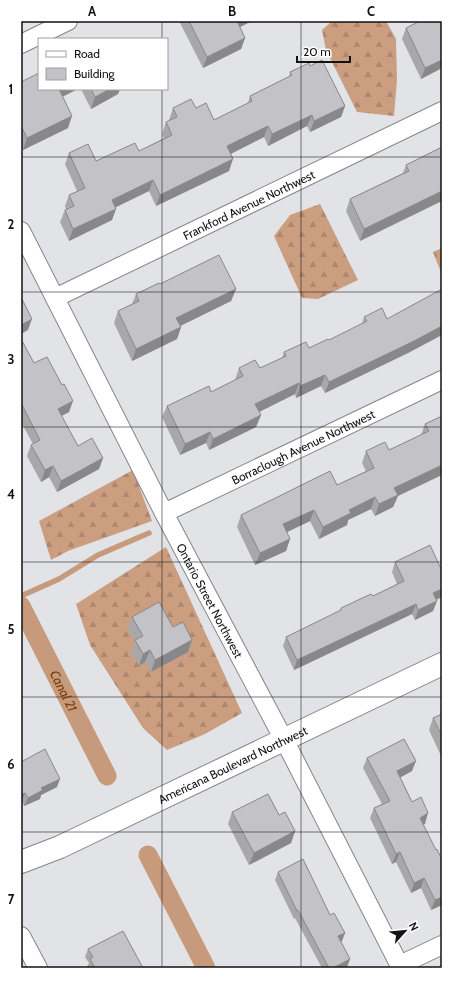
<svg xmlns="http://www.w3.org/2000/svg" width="463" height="989" font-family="Cabin,sans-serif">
<defs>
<pattern id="forest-firs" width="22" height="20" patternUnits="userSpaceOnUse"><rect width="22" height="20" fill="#cc9e80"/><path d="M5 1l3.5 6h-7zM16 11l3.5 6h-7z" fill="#ae876e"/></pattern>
</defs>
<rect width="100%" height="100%" fill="#e2e3e7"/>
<path fill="url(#forest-firs)" d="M 332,21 L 386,21 L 396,39 L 397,80 L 394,116 L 357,112 L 326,50 L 322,30 Z
M 320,204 L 358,280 L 318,299 L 302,298 L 274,236 L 290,215 Z
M 442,248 L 442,275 L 433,252 Z
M 133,470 L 152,521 L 68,551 L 51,560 L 39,521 Z
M 166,547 L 242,713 L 205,734 L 167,750 L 143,728 L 90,645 L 76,604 Z"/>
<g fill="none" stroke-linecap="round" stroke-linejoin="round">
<path stroke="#c89a7c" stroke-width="5.5" d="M 21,596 L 59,579 L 98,555 L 149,533"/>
<g stroke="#c89a7c" stroke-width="19">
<path id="s1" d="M 21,606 L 107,776"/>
<path d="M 148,855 L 206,968"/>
</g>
<defs>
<g id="street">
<path d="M 21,44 L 68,21"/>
<path id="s2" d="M 21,231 L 164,513 L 292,755 L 401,968"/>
<path id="s3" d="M 55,298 L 442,111"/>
<path id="s4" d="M 164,513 L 442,380"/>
<path d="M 21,936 L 38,968"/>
<path d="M 400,965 L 442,945"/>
</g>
<g id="secondary">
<path id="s5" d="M 21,862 L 60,847 L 442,664"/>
</g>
</defs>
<use href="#street" stroke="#86868a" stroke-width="20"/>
<use href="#secondary" stroke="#86868a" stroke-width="24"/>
<use href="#street" stroke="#fff" stroke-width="18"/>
<use href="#secondary" stroke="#fff" stroke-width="22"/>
</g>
<path fill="#a8a8ab" d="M 179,21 L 252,21 L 240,27 L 245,38 L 241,49 L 203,68 Z
M 406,28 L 442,66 L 440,69 L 421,79 L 402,39 Z
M 310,66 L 345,106 L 341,117 L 310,132 L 307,126 L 268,146 L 264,137 L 230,154 L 229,171 L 156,206 L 149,191 L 116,207 L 112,220 L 69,241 L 60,222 L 65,210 L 66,209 L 65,206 L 69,195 L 77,191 L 65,164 L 69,153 L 96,161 L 139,151 L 164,138 L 162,134 L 166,122 L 169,121 L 169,120 L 173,108 L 196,108 L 214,120 L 248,103 L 250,96 L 289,77 L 290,72 Z
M 21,82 L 63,97 L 68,128 L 23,150 L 21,147 Z
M 81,89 L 120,89 L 118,94 L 91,109 Z
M 442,147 L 360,241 L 346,211 L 350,199 L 403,173 L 406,165 Z
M 160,284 L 236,289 L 231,301 L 180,326 L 181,327 L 177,339 L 132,361 L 114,323 L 118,311 L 132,304 L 136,294 Z
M 364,317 L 387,319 L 410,352 L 325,393 L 321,386 L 296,398 L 295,394 L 259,412 L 261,415 L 256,427 L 209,450 L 206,443 L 180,455 L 162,417 L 167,406 L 211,392 L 235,380 L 239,368 L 260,368 L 282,358 L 284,352 L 309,348 L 329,340 L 362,324 Z
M 21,339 L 34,363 L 69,412 L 61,416 L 78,446 L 103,458 L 99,469 L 57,492 L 49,477 L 41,482 L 27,456 L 31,445 L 33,444 L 21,422 Z
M 442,416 L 398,496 L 393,507 L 375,516 L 371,509 L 348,520 L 347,525 L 319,539 L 310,521 L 287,532 L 290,539 L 286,551 L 255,565 L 237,527 L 241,515 L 337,485 L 366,471 L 362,463 L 366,451 L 389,450 L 421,435 L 425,424 Z
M 395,562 L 442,571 L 442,597 L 436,600 L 433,611 L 415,620 L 412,614 L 294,670 L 283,646 L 286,637 L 340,611 L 341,608 L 373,596 L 397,584 L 392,572 Z
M 132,617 L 173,627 L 188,652 L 151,672 L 145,662 L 139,666 L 131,652 L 135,641 L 128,629 Z
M 442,714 L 442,758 L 429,730 L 433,718 Z
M 367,758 L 412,771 L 400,777 L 412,802 L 425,824 L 423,824 L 442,905 L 431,910 L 421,888 L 411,893 L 396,862 L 392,864 L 370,818 L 374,808 L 382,804 L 363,768 Z
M 21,762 L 57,787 L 41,795 L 40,799 L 24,806 L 22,801 L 21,802 Z
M 232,812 L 279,815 L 295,831 L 291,843 L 249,865 L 228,824 Z
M 278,872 L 330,915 L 345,933 L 341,942 L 350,959 L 347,967 L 346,968 L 322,968 L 295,918 L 294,919 L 275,880 Z
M 88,949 L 143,968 L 88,968 L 87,967 L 89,963 L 85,957 Z"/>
<path fill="#88888b" d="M 236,21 L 252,21 L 232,31 Z
M 245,38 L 241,49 L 203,68 L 207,57 Z
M 442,59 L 442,66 L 440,69 L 421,79 L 425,68 Z
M 59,89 L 78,89 L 54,101 Z
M 110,89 L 120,89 L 118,94 L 91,109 L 95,97 Z
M 345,106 L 341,117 L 310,132 L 314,121 Z
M 312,115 L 307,126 L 268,146 L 272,134 Z
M 72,116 L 68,128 L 23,150 L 27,138 Z
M 268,126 L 264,137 L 223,158 L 227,146 Z
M 233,159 L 229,171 L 156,206 L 160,195 Z
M 153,180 L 149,191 L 108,211 L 112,200 Z
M 442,191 L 442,201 L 360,241 L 364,229 Z
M 116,209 L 112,220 L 69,241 L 73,229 Z
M 236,289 L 231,301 L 172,330 L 176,318 Z
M 32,319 L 28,330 L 21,334 L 21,325 Z
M 442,326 L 442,335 L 410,352 L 325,393 L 329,382 Z
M 181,327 L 177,339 L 132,361 L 136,349 Z
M 325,375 L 321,386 L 296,398 L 300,386 Z
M 299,383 L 295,394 L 251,416 L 255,404 Z
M 73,401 L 69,412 L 54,420 L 58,409 Z
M 261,415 L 256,427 L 209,450 L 213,439 Z
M 210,432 L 206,443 L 180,455 L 185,444 Z
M 103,458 L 99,469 L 57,492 L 61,481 Z
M 442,465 L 442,475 L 398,496 L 393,507 L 375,516 L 379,504 L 394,488 Z
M 53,466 L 49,477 L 41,482 L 45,470 Z
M 375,497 L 371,509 L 348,520 L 347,525 L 319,539 L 323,527 L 349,510 Z
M 314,510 L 310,521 L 279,536 L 283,524 Z
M 290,539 L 286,551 L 255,565 L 260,553 Z
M 442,589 L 442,597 L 429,603 L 433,593 Z
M 437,601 L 433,611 L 415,620 L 418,610 Z
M 416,604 L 412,614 L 294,670 L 297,660 Z
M 192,640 L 188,652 L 151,672 L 155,660 Z
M 150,650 L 145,662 L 139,666 L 143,654 Z
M 416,761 L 412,771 L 394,781 L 397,771 Z
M 60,779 L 57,787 L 41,795 L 40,799 L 24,806 L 28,798 L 41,788 Z
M 25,793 L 22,801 L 21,802 L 21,795 Z
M 428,813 L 425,824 L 416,828 L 420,818 Z
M 295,831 L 291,843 L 249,865 L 254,853 Z
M 400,852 L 396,862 L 392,864 L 396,854 Z
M 424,878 L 421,888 L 411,893 L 414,883 Z
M 442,897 L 442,905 L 431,910 L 435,900 Z
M 345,933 L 342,941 L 335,945 L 338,936 Z
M 350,959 L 347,967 L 346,968 L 333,968 Z"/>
<path fill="#c3c3c7" stroke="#88888b" d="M 189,21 L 237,21 L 245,38 L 207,57 Z
M 420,21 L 442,21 L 442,60 L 425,68 L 406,28 Z
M 322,60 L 345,106 L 314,121 L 312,115 L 272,134 L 268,126 L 227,146 L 233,159 L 160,195 L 153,180 L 112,200 L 116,209 L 73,229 L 65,210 L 74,206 L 69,195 L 85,188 L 69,153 L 88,144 L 96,161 L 135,143 L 139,151 L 172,135 L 166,122 L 177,117 L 173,108 L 191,99 L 196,108 L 206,103 L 214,120 L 252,101 L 250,96 L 292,75 L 290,72 L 309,63 L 310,66 Z
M 39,73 L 39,89 L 59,89 L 72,116 L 27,138 L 21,126 L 21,82 Z
M 91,89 L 110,89 L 95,97 Z
M 442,147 L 442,191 L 364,229 L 350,199 L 409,171 L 406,165 Z
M 219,255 L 236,289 L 176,318 L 181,327 L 136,349 L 118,311 L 139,301 L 136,294 L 159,283 L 160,284 Z
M 442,289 L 442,326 L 414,341 L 329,382 L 325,375 L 300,386 L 299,383 L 255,404 L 261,415 L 213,439 L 210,432 L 185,444 L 167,406 L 209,386 L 211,392 L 243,376 L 239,368 L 255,360 L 260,368 L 286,356 L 284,352 L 306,342 L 309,348 L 328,339 L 329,340 L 367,321 L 364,317 L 382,308 L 387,319 Z
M 21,299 L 22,299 L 32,319 L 21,325 Z
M 21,339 L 34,363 L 47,357 L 62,385 L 64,384 L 73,401 L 58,409 L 78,446 L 92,438 L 103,458 L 61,481 L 53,466 L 45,470 L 31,445 L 40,440 L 21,403 Z
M 442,416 L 442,465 L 394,488 L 398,495 L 379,504 L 375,497 L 349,510 L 351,513 L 323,527 L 314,510 L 283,524 L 290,539 L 260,553 L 241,515 L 330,471 L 337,485 L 374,468 L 366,451 L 385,442 L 389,450 L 429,431 L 425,424 Z
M 430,545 L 442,571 L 442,589 L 433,593 L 437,601 L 418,610 L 416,604 L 297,660 L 286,637 L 341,610 L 341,608 L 371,594 L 373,596 L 404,581 L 395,562 Z
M 159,602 L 173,627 L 183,622 L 192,640 L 155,660 L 150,650 L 143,654 L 135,640 L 143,636 L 132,617 Z
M 442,714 L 442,736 L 433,718 Z
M 404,739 L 416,761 L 397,771 L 412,802 L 421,797 L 428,813 L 420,818 L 436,850 L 437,849 L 442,860 L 442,897 L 435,900 L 424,878 L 414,883 L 400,852 L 396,854 L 374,808 L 390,801 L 367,758 Z
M 45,749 L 60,779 L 41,788 L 43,790 L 28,798 L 25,793 L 21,795 L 21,762 Z
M 268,794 L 279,815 L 285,812 L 295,831 L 254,853 L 232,812 Z
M 303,859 L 330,915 L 334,913 L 345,933 L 338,936 L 350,959 L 333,968 L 329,968 L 298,910 L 297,911 L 278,872 Z
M 123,931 L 143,968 L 95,968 L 90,959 L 93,957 L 88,949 Z"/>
<path fill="none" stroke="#121214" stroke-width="1" stroke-opacity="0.55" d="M 162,21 L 162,39M 301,21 L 301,968M 162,89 L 162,968M 21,157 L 442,157M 21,292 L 442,292M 21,427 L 442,427M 21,562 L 442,562M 21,697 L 442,697M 21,832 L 442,832"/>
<g text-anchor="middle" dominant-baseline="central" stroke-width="3" stroke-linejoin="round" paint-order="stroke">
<g font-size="12" fill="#121214" stroke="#fff">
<text stroke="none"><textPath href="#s3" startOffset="215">Frankford Avenue Northwest</textPath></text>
<text stroke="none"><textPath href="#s4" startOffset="154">Borraclough Avenue Northwest</textPath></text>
<text stroke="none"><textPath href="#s2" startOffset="415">Ontario Street Northwest</textPath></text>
<text stroke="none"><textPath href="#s5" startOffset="233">Americana Boulevard Northwest</textPath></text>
</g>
<g font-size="13" font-style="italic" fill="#743b08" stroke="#fff">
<text stroke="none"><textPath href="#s1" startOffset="95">Canal 21</textPath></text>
</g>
</g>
<rect width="463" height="989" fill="none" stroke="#ffffff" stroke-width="44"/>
<rect x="38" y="38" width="130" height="52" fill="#ffffff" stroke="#a0a0a1"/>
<rect x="46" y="51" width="20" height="6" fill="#ffffff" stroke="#a0a0a1"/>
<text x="74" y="58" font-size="12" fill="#121214">Road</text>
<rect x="46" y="68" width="20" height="12" fill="#c3c3c7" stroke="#a0a0a1"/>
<text x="74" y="78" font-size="12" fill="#121214">Building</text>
<g transform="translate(405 931) rotate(63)" stroke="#ffffff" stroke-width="3" paint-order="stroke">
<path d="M0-3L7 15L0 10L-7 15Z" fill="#121214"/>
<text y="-6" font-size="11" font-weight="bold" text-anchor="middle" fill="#121214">N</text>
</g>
<path d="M297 56v6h53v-6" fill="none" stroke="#121214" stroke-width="2"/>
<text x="303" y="56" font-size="12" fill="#121214" stroke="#ffffff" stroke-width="3" paint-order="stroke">20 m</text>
<rect x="22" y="22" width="419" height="945" fill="none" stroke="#121214" stroke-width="1.5"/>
<g font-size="13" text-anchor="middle" font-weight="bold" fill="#121214">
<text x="92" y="16">A</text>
<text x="232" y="16">B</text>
<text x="371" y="16">C</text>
<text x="11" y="94">1</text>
<text x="11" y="229">2</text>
<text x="11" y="364">3</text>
<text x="11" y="499">4</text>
<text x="11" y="634">5</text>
<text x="11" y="769">6</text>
<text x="11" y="904">7</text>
</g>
</svg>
